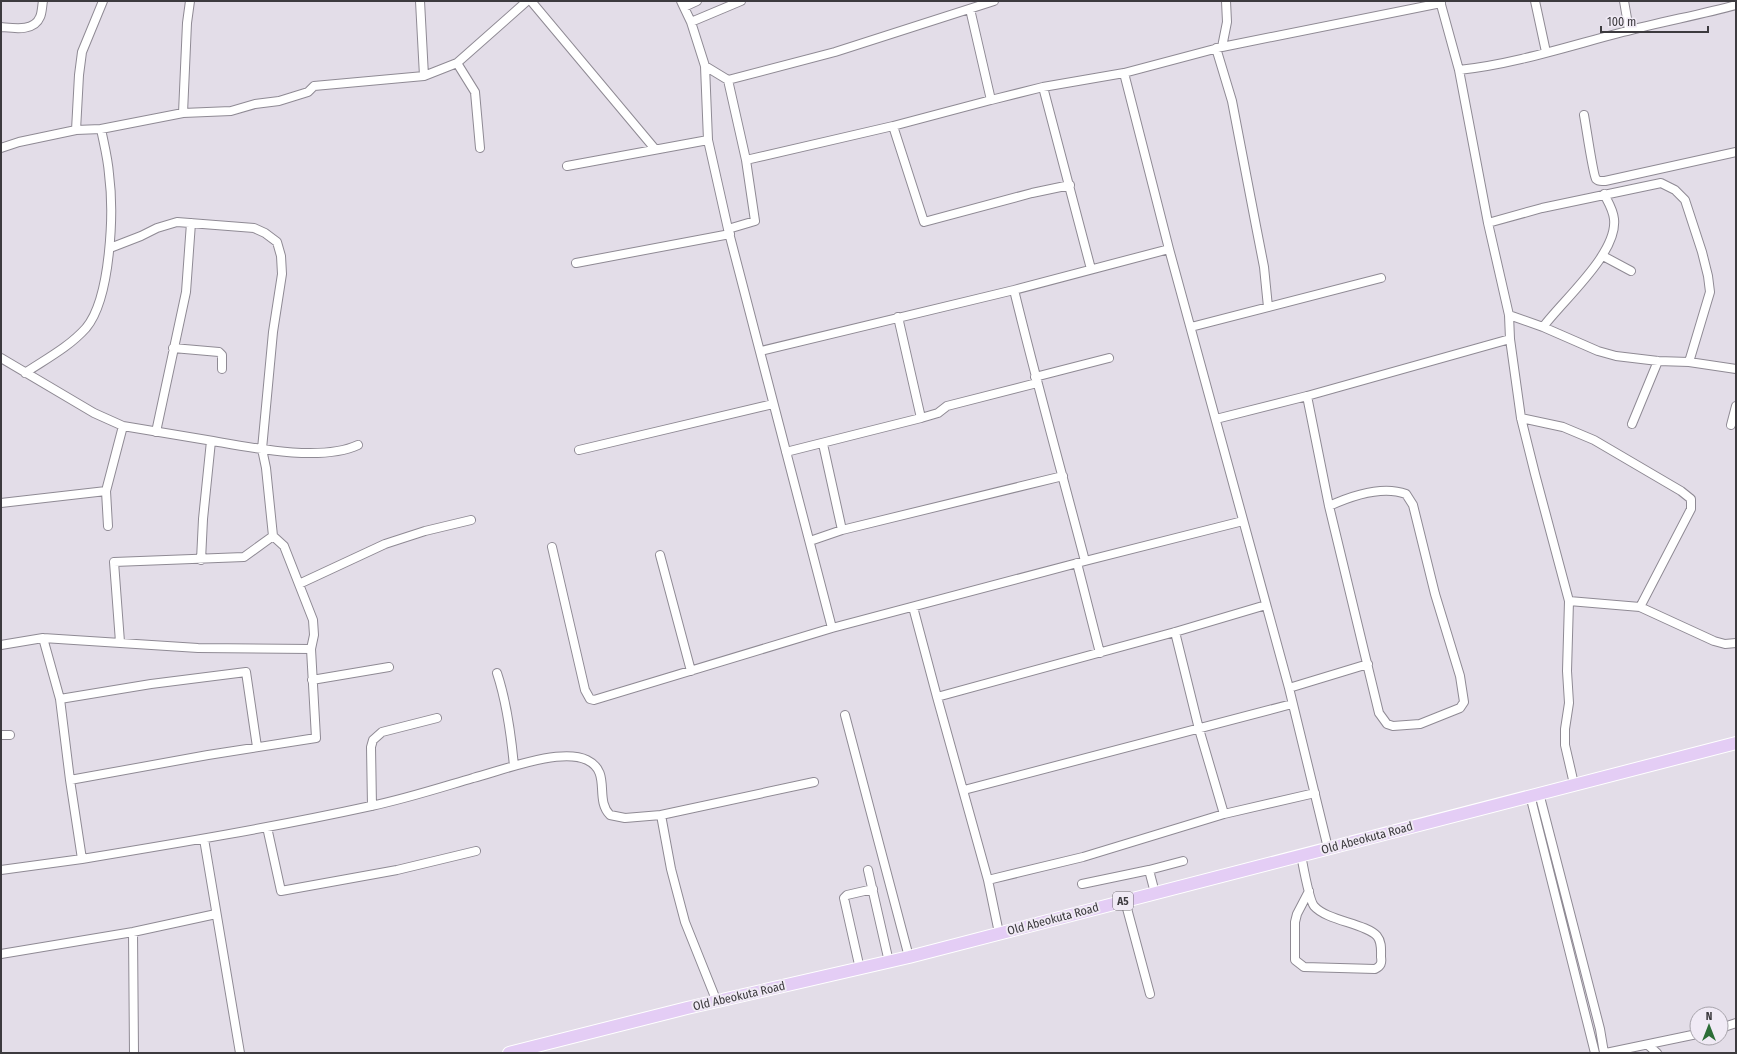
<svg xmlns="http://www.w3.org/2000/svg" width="1737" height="1054" font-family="'Fira Sans Condensed',sans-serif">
<rect width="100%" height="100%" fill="#e3dde8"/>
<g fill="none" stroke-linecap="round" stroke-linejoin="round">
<defs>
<path id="minor" d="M 420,1 L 424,76
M 531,1 L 655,149
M 681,1 L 691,22 L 705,66 L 708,140 L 728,229 L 832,628
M 1440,1 L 1459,70 L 1488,223 L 1509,315 L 1510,339 L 1521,418 L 1535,474 L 1569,601 L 1567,671 L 1569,703 L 1565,729 L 1565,745 L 1574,784
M 1535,1 L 1546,52
M 1624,1 L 1629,30
M 684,7 L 697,1
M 970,9 L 991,100 L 1043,87 L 1124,73 L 1222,47 L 1441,3
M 691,22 L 741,1
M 1,27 C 13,28 34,32 40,17 C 42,13 42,6 43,1
M 1222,47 L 1227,22 L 1226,1
M 1216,48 L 1232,101 L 1256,226 L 1264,267 L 1268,307
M 457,63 L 475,92 L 480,148
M 705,66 L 728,80 L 746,160 L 755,221 L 728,229
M 1459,70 C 1515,64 1569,46 1623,32 C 1660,22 1699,15 1736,5
M 1124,73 L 1169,249 L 1289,688 L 1328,848
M 728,80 L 835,52 L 994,1
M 1043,87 L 1091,269
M 183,113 L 187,23 L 190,1
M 1584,115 C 1586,125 1593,175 1596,179 C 1599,182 1602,181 1605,181 L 1736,152
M 893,126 L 924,222 L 1032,193 L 1070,185
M 76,130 L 79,75 L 82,52 L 103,1
M 1,148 L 19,142 L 76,130 L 101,129 L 183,113 L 231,111 L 255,104 L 279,101 L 308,92 L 314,86 L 424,76 L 457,63 L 527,1
M 746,160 L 893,126 L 991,100
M 567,166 L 708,140
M 1488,223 L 1542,208 L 1661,183 L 1675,190 L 1685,200 L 1702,252 L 1708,276 L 1710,292 L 1689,362
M 1603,256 L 1631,271
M 576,263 L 730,234
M 1014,290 C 1036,380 1061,470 1085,561
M 1509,315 L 1543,327 L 1598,351 L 1616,356 L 1658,361 L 1689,362 L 1736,369
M 898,317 L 921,418
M 1191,327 L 1381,278
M 1543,327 C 1563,300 1618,253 1614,219 C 1613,209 1608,202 1604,194
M 173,348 L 219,352 L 222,355 L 222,369
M 761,351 L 1014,290 L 1169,249
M 1,358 L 94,413 L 123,426 L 106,491 L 108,526
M 25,373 C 46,359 69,347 86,328 C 111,298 114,212 109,174 C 108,159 104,144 101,129
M 1035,377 L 1109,358
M 1307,396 L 1329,506 L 1379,713 L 1387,724 L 1393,726 L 1420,724 L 1460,708 L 1464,702 L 1460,676 L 1435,594 L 1413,505 L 1406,494 C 1382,485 1351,496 1329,506
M 1521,418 L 1563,427 L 1594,440 L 1681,491 L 1691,499 L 1691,509 L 1640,607
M 1216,419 L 1307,396 L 1510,339
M 1632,424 L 1658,361
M 1731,425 L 1736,406
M 123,426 C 153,431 183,436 213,441 C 253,448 321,462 358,445
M 156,432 L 186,292 L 191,223
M 823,444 L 842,530
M 579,450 L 773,404
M 786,452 L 921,418 L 938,413 L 947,406 L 1037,383
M 1,503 L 106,491
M 810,541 L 842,530 L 1063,476
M 552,547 L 585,690 L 590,699 L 594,700 L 832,628 L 1085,561 L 1243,521
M 660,555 L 691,671
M 201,560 L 203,519 L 211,441
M 1077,563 L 1100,653
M 299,584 L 385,544 L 425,531 L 471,520
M 1569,601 L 1640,607 L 1714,641 L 1725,644 L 1736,643
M 913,607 L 937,697 L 988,880 L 1083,857 L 1224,814 L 1315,793
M 1175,632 L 1199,729 L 1224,814
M 43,638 L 198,648 L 311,649
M 120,642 L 114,562 L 244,557 L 273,536
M 1,645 L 43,638 L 60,699 L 70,780 L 82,859 C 179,843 275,827 371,806 C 405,799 439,788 473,778 C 501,771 560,747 587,760 C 612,772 594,799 610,815 L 625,818 L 661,815
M 497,673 C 507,703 511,734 514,766
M 312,680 L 389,667
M 1289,688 L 1368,664
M 937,697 L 1175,632 L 1266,605
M 60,699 L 151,684 L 246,672 L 257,747
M 845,715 L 909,957
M 1,735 L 10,735
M 70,780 L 208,755 L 316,738 L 311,649 L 314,635 L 313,620 L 284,546 L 273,536 L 266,468 L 262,449 L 273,332 L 282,274 L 281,256 L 277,242 L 265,233 L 254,228 L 177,222 L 157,228 L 141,236 L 110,248
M 964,790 L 1292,704
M 1539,793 L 1600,1029 L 1604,1053
M 1530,795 L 1595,1053
M 372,806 L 371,747 L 373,740 L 382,732 L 437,718
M 267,827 L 281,891 L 397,870 L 476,851
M 204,839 L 240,1053
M 1301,855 C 1303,865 1309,900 1314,906 C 1327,921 1365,923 1377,936 C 1382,942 1381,950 1381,957 C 1382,963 1381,966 1375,969 L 1304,967 L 1295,960 L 1295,922 L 1297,914 L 1309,891
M 1,870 L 82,859
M 868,870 L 889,962
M 1149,870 L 1155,893
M 988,880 L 999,933
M 1082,884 L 1149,870 L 1183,861
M 1125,901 L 1150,994
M 133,932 L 134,1053
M 1,954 L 133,932 L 216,914
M 860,969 L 844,898 L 847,895 L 873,889
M 717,1002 L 685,922 L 671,869 L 661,815 L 814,782
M 1721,1028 L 1736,1023
M 1648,1045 L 1657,1053
M 1606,1053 L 1697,1034"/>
<path id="highway" d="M 509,1053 L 687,1008 L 909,957 L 1736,743"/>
</defs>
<use href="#minor" stroke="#8f8a94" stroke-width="10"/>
<use href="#highway" stroke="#fff" stroke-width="14"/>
<use href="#minor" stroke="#fff" stroke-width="8"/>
<use href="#highway" stroke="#e4cdf5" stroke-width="12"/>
</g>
<g text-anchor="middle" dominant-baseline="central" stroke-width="4" stroke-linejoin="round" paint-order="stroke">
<rect fill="#f0eaf5" stroke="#726f75" stroke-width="1" x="1113" y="892" width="20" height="18" rx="3"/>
<g font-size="11" font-weight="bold" fill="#3c3a3e">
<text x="1123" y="901">A5</text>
</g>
<g font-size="12" fill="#3c3a3e" stroke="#f0eaf5">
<text transform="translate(1367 838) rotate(-15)">Old Abeokuta Road</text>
<text transform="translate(1053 919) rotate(-15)">Old Abeokuta Road</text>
<text transform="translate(739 996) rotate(-13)">Old Abeokuta Road</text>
</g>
</g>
<rect width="1737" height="1054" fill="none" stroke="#3c3a3e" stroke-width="4"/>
<g transform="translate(1709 1026)"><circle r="19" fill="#f0eaf5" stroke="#a8a4ac"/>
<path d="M0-3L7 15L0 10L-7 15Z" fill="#2c6d37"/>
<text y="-6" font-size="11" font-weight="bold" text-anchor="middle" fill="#3c3a3e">N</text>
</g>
<path d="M1601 26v6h107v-6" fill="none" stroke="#3c3a3e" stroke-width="2"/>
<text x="1607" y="26" font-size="12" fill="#3c3a3e" stroke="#f0eaf5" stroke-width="3" paint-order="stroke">100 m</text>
</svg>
